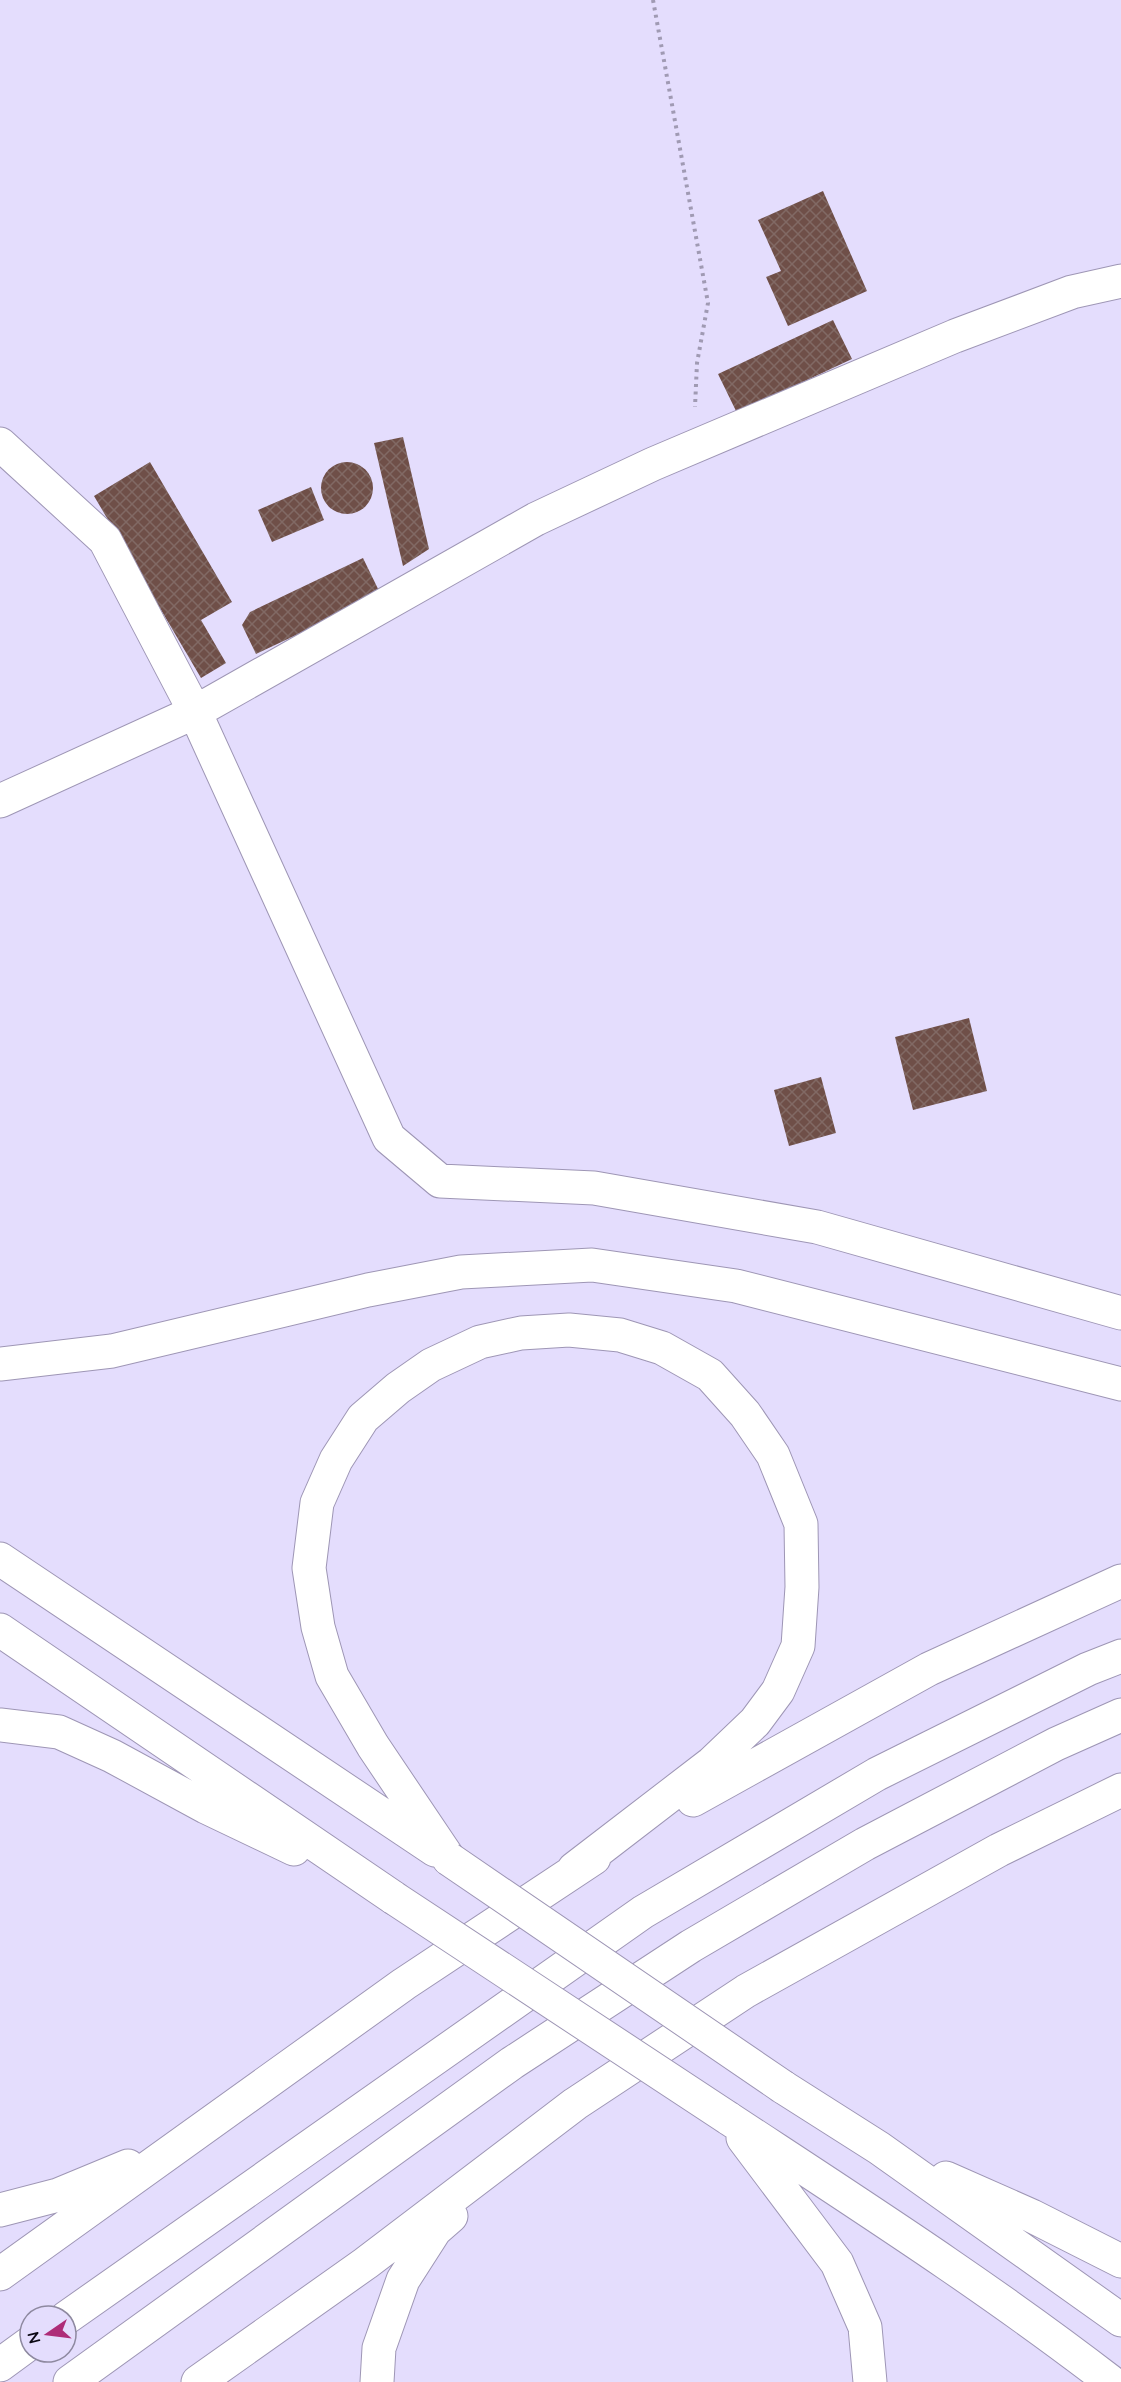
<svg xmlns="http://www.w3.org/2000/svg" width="1121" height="2382" font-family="Quicksand,sans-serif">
<defs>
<pattern id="building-cross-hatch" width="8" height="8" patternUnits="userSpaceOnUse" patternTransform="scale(1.5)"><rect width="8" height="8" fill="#6f4f48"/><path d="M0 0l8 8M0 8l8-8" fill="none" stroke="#816964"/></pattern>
</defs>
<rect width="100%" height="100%" fill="#e4ddfd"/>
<path fill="url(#building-cross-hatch)" d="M 823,191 L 867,291 L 788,326 L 766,277 L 781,271 L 758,220 Z
M 833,320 L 852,359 L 737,413 L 718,374 Z
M 403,437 L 429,549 L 403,566 L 374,443 Z
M 150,462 L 232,602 L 201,620 L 226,663 L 201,678 L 94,496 Z
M321 488a26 26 0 1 1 52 0a26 26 0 1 1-52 0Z
M 311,487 L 324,520 L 272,542 L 258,510 Z
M 363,558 L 381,595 L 256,654 L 242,625 L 250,612 Z
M 969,1018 L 987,1091 L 913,1110 L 895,1037 Z
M 821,1077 L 836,1133 L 789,1146 L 774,1090 Z"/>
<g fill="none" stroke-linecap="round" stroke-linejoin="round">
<defs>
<path id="street" d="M 0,444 L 105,540 L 195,712 L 389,1138 L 440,1181 L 594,1188 L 817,1227 L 1121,1313
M 0,801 L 195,712 L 536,519 L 653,464 L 955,336 L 1072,292 L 1121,281"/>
<path id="primary" d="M 0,1364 L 112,1351 L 368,1290 L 461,1272 L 592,1265 L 736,1286 L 1121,1384
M 0,1559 L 435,1850
M 0,1630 L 394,1898
M 0,1725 L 59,1732 L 112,1756 L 206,1807 L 294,1849
M 693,1800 L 929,1669 L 1121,1581
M 449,1859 L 373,1746 L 332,1676 L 318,1627 L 309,1568 L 317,1503 L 336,1460 L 363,1418 L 398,1388 L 431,1365 L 480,1342 L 521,1333 L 569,1330 L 620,1335 L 662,1348 L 710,1375 L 745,1414 L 773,1455 L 801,1524 L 802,1587 L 798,1646 L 778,1691 L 755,1722 L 712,1763 L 574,1869
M 783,2087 L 879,2148 L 1121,2320
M 728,2118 C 857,2203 988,2287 1111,2382
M 743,2138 L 837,2263 L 865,2327 L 870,2382
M 946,2178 L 1032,2216 L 1121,2261
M 0,2210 L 58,2195 L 128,2166
M 0,2274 L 404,1984 L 594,1858
M 66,2318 L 643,1912 L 877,1774 L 1088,1669 L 1121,1656
M 0,2365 L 30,2343
M 70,2382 L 512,2063 L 691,1946 L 865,1844 L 1056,1744 L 1121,1715
M 198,2382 L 366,2263 L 575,2104 L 746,1991 L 999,1850 L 1121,1790
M 377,2382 L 379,2348 L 403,2280 L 435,2230 L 451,2216"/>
</defs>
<use href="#street" stroke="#9e96b5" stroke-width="35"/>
<use href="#primary" stroke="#9e96b5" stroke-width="35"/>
<path stroke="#a09ab3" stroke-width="4" stroke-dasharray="3 4.5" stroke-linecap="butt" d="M 653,0 L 708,303 L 697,363 L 695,407"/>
<use href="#street" stroke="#fff" stroke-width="33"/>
<use href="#primary" stroke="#fff" stroke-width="33"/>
<defs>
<path id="primary-bridge" d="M 449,1859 L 783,2087
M 394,1898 L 728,2118"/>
</defs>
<use href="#primary-bridge" stroke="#9e96b5" stroke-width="35" stroke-linecap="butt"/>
<use href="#primary-bridge" stroke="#fff" stroke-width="33"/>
</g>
<g transform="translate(48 2334) rotate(256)"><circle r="28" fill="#e4ddfd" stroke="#8e89a0" stroke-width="1.5"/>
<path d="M0-4.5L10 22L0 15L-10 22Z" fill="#ae2d78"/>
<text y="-9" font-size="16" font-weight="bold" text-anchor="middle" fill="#0d0a15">N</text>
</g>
</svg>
